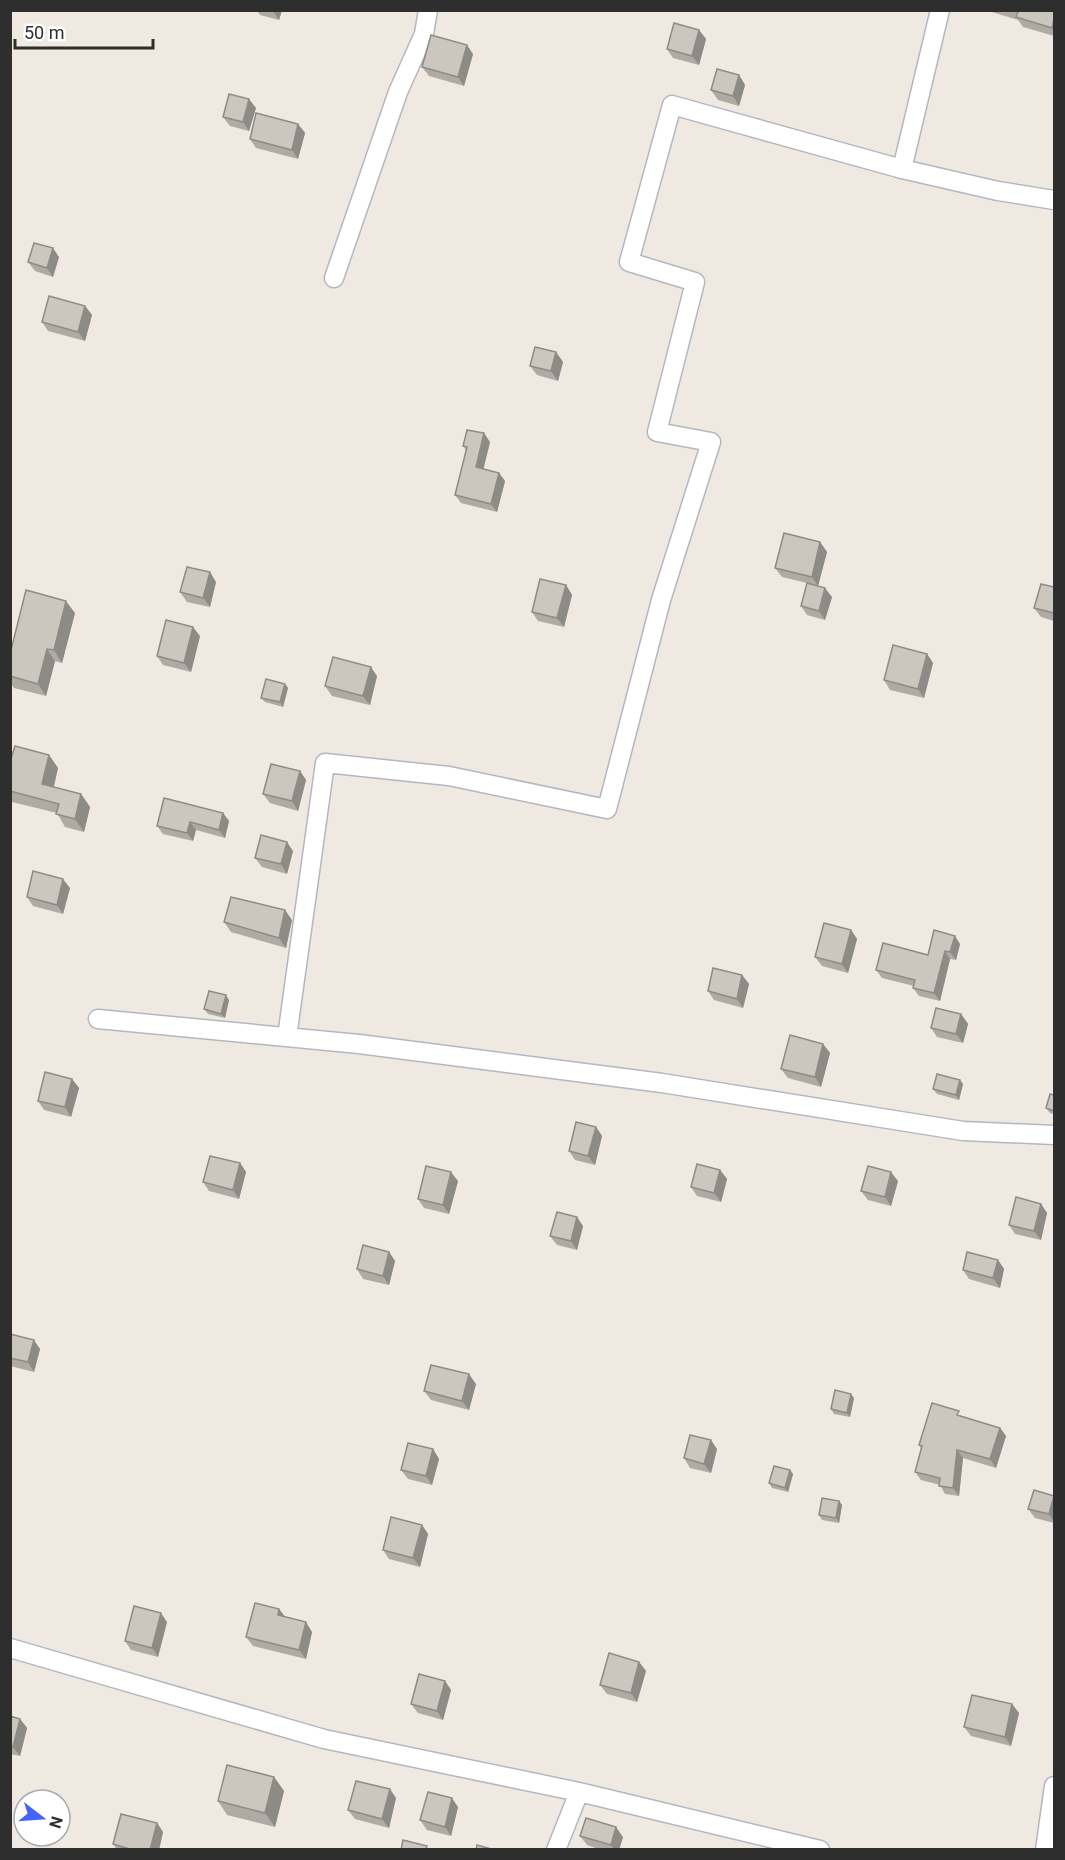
<svg xmlns="http://www.w3.org/2000/svg" width="1065" height="1860" font-family="Roboto,sans-serif">
<rect width="100%" height="100%" fill="#efe9e1"/>
<g fill="none" stroke-linecap="round" stroke-linejoin="round">
<defs>
<path id="minor" d="M 940,10 L 902,169 L 998,191 L 1054,200
M 334,278 L 398,92 L 424,34 L 428,10
M 98,1019 L 359,1044 L 662,1083 L 963,1131 L 1054,1135
M 287,1037 L 325,763 L 449,776 L 607,809 L 661,600 L 711,442 L 657,432 L 695,282 L 629,262 L 672,105 L 902,169
M 10,1648 L 324,1739 L 579,1792 L 820,1850
M 556,1850 L 579,1792
M 1045,1850 L 1054,1786"/>
</defs>
<use href="#minor" stroke="#b4b7c1" stroke-width="21"/>
<use href="#minor" stroke="#fff" stroke-width="18"/>
</g>
<path fill="#afaba4" d="M 254,10 L 282,10 L 279,20 L 260,15 L 258,12 Z
M 985,10 L 1054,10 L 1054,36 L 1023,27 L 1018,20 Z
M 699,30 L 706,39 L 699,65 L 673,58 L 667,49 Z
M 473,54 L 464,86 L 429,76 L 422,67 Z
M 739,75 L 745,85 L 739,106 L 718,100 L 711,90 Z
M 256,108 L 249,131 L 230,126 L 223,117 Z
M 298,124 L 305,133 L 298,159 L 256,148 L 250,139 Z
M 59,257 L 53,277 L 35,271 L 28,262 Z
M 85,306 L 92,315 L 85,341 L 48,331 L 42,322 Z
M 556,352 L 563,362 L 558,381 L 537,375 L 530,366 Z
M 490,442 L 483,469 L 499,473 L 505,481 L 497,512 L 461,503 L 455,495 L 466,450 L 463,446 Z
M 820,542 L 827,552 L 818,586 L 832,597 L 825,620 L 807,615 L 801,606 L 807,583 L 782,577 L 775,568 Z
M 216,582 L 210,607 L 187,602 L 180,592 Z
M 566,585 L 572,595 L 564,627 L 538,621 L 532,612 Z
M 1054,587 L 1054,621 L 1041,617 L 1034,608 Z
M 75,613 L 62,663 L 55,661 L 46,696 L 14,688 L 10,682 L 10,654 Z
M 200,636 L 191,672 L 163,665 L 157,656 Z
M 927,654 L 933,663 L 924,698 L 890,690 L 884,680 Z
M 377,676 L 370,705 L 332,696 L 325,686 Z
M 285,684 L 288,688 L 283,707 L 265,702 L 261,698 Z
M 49,755 L 58,768 L 54,787 L 81,794 L 90,807 L 84,832 L 65,827 L 57,813 L 12,802 L 10,800 L 10,762 Z
M 300,771 L 306,780 L 298,811 L 270,803 L 263,794 Z
M 223,813 L 229,821 L 225,838 L 196,830 L 193,841 L 163,834 L 157,826 Z
M 293,851 L 287,874 L 262,867 L 255,858 Z
M 70,888 L 63,914 L 33,906 L 27,897 Z
M 292,920 L 286,948 L 231,932 L 224,922 Z
M 851,930 L 857,939 L 848,973 L 822,966 L 815,957 Z
M 960,944 L 956,960 L 950,959 L 940,1001 L 919,996 L 913,988 L 914,986 L 882,978 L 876,970 L 928,955 Z
M 742,975 L 749,984 L 743,1008 L 714,1000 L 708,991 Z
M 229,1000 L 225,1018 L 208,1014 L 204,1009 Z
M 961,1014 L 968,1024 L 963,1043 L 937,1037 L 931,1028 Z
M 823,1044 L 830,1053 L 821,1087 L 788,1078 L 781,1069 Z
M 72,1079 L 79,1088 L 71,1117 L 44,1110 L 38,1101 Z
M 963,1084 L 959,1100 L 937,1094 L 933,1089 Z
M 1054,1095 L 1054,1114 L 1050,1113 L 1046,1108 Z
M 596,1127 L 602,1136 L 595,1165 L 575,1160 L 569,1151 Z
M 240,1163 L 246,1172 L 239,1199 L 209,1191 L 203,1182 Z
M 720,1170 L 727,1179 L 721,1202 L 697,1196 L 691,1187 Z
M 458,1181 L 449,1214 L 424,1208 L 418,1199 Z
M 898,1181 L 891,1206 L 868,1200 L 861,1191 Z
M 1041,1204 L 1047,1213 L 1041,1240 L 1015,1234 L 1009,1225 Z
M 583,1226 L 577,1250 L 557,1245 L 550,1236 Z
M 389,1252 L 395,1261 L 389,1285 L 363,1279 L 357,1269 Z
M 998,1260 L 1004,1269 L 1000,1288 L 969,1279 L 963,1270 Z
M 10,1334 L 40,1349 L 34,1372 L 10,1366 Z
M 476,1384 L 469,1410 L 431,1400 L 424,1391 Z
M 854,1398 L 850,1417 L 834,1414 L 831,1409 Z
M 962,1417 L 1000,1428 L 1006,1436 L 996,1468 L 963,1458 L 959,1496 L 945,1494 L 940,1485 L 921,1480 L 915,1472 L 921,1448 L 919,1445 Z
M 433,1449 L 439,1459 L 432,1485 L 408,1479 L 401,1470 Z
M 717,1449 L 711,1473 L 690,1468 L 684,1458 Z
M 790,1470 L 793,1474 L 788,1492 L 772,1488 L 769,1483 Z
M 1054,1496 L 1054,1523 L 1035,1518 L 1028,1509 Z
M 839,1501 L 842,1505 L 839,1523 L 822,1520 L 819,1515 Z
M 422,1525 L 428,1534 L 420,1567 L 389,1559 L 383,1550 Z
M 279,1609 L 285,1617 L 312,1632 L 306,1659 L 253,1646 L 246,1637 Z
M 167,1622 L 158,1657 L 131,1650 L 125,1641 Z
M 639,1662 L 646,1671 L 637,1702 L 607,1694 L 600,1685 Z
M 445,1681 L 451,1690 L 443,1720 L 418,1713 L 411,1704 Z
M 1012,1704 L 1019,1713 L 1011,1746 L 971,1736 L 964,1727 Z
M 10,1716 L 20,1719 L 27,1728 L 20,1756 L 10,1754 Z
M 274,1777 L 284,1791 L 275,1827 L 227,1815 L 218,1801 Z
M 396,1798 L 389,1828 L 355,1819 L 348,1810 Z
M 458,1807 L 451,1836 L 427,1830 L 420,1820 Z
M 157,1823 L 163,1832 L 159,1850 L 117,1850 L 113,1844 Z
M 580,1836 L 623,1837 L 619,1850 L 601,1850 L 587,1845 Z"/>
<path fill="#8e8b86" d="M 282,10 L 279,20 L 273,11 Z
M 1054,19 L 1054,31 L 1052,28 Z
M 699,30 L 706,39 L 699,65 L 692,56 Z
M 467,45 L 473,54 L 464,86 L 458,77 Z
M 739,75 L 745,85 L 739,106 L 733,96 Z
M 249,99 L 256,108 L 249,131 L 243,122 Z
M 298,124 L 305,133 L 298,159 L 292,150 Z
M 53,248 L 59,257 L 53,277 L 47,268 Z
M 85,306 L 92,315 L 85,341 L 78,332 Z
M 556,352 L 563,362 L 558,381 L 551,371 Z
M 484,433 L 490,442 L 482,475 L 476,467 Z
M 499,473 L 505,481 L 497,512 L 491,504 Z
M 820,542 L 827,552 L 818,586 L 812,577 Z
M 210,572 L 216,582 L 210,607 L 203,598 Z
M 566,585 L 572,595 L 564,627 L 557,618 Z
M 825,588 L 832,597 L 825,620 L 819,611 Z
M 66,601 L 75,613 L 62,663 L 54,650 Z
M 193,627 L 200,636 L 191,672 L 184,663 Z
M 47,649 L 55,661 L 46,696 L 38,684 Z
M 927,654 L 933,663 L 924,698 L 918,689 Z
M 371,667 L 377,676 L 370,705 L 363,696 Z
M 285,684 L 288,688 L 283,707 L 280,702 Z
M 49,755 L 58,768 L 51,797 L 42,784 Z
M 300,771 L 306,780 L 298,811 L 292,801 Z
M 81,794 L 90,807 L 84,832 L 75,819 Z
M 223,813 L 229,821 L 225,838 L 219,830 Z
M 190,822 L 196,830 L 193,841 L 187,833 Z
M 287,842 L 293,851 L 287,874 L 281,864 Z
M 63,879 L 70,888 L 63,914 L 57,905 Z
M 285,910 L 292,920 L 286,948 L 279,938 Z
M 851,930 L 857,939 L 848,973 L 842,964 Z
M 955,936 L 960,944 L 956,960 L 950,952 Z
M 945,951 L 950,959 L 940,1001 L 934,993 Z
M 742,975 L 749,984 L 743,1008 L 737,999 Z
M 226,995 L 229,1000 L 225,1018 L 221,1014 Z
M 961,1014 L 968,1024 L 963,1043 L 956,1034 Z
M 823,1044 L 830,1053 L 821,1087 L 815,1077 Z
M 72,1079 L 79,1088 L 71,1117 L 65,1107 Z
M 960,1080 L 963,1084 L 959,1100 L 956,1095 Z
M 596,1127 L 602,1136 L 595,1165 L 588,1156 Z
M 240,1163 L 246,1172 L 239,1199 L 233,1190 Z
M 720,1170 L 727,1179 L 721,1202 L 714,1193 Z
M 451,1172 L 458,1181 L 449,1214 L 443,1205 Z
M 891,1172 L 898,1181 L 891,1206 L 885,1197 Z
M 1041,1204 L 1047,1213 L 1041,1240 L 1034,1231 Z
M 577,1217 L 583,1226 L 577,1250 L 571,1241 Z
M 389,1252 L 395,1261 L 389,1285 L 383,1276 Z
M 998,1260 L 1004,1269 L 1000,1288 L 993,1278 Z
M 34,1340 L 40,1349 L 34,1372 L 28,1362 Z
M 469,1374 L 476,1384 L 469,1410 L 462,1401 Z
M 851,1394 L 854,1398 L 850,1417 L 847,1413 Z
M 1000,1428 L 1006,1436 L 996,1468 L 990,1459 Z
M 711,1440 L 717,1449 L 711,1473 L 704,1464 Z
M 433,1449 L 439,1459 L 432,1485 L 426,1476 Z
M 957,1450 L 963,1458 L 959,1496 L 953,1488 Z
M 790,1470 L 793,1474 L 788,1492 L 785,1488 Z
M 1054,1496 L 1054,1522 L 1049,1514 Z
M 839,1501 L 842,1505 L 839,1523 L 836,1518 Z
M 422,1525 L 428,1534 L 420,1567 L 413,1558 Z
M 279,1609 L 286,1618 L 278,1615 Z
M 161,1613 L 167,1622 L 158,1657 L 152,1648 Z
M 306,1622 L 312,1632 L 306,1659 L 299,1650 Z
M 639,1662 L 646,1671 L 637,1702 L 631,1693 Z
M 445,1681 L 451,1690 L 443,1720 L 437,1711 Z
M 1012,1704 L 1019,1713 L 1011,1746 L 1005,1737 Z
M 20,1719 L 27,1728 L 20,1756 L 13,1747 Z
M 274,1777 L 284,1791 L 275,1827 L 265,1813 Z
M 390,1789 L 396,1798 L 389,1828 L 382,1819 Z
M 452,1798 L 458,1807 L 451,1836 L 445,1827 Z
M 157,1823 L 163,1832 L 159,1850 L 150,1850 Z
M 616,1827 L 623,1837 L 619,1850 L 614,1850 L 611,1845 Z"/>
<path fill="#cbc7bf" stroke="#8e8b86" stroke-width="1.5" d="M 1011,10 L 1054,10 L 1054,19 L 1052,28 L 1016,17 L 1018,12 Z
M 674,23 L 699,30 L 692,56 L 667,49 Z
M 431,35 L 467,45 L 458,77 L 422,67 Z
M 717,69 L 739,75 L 733,96 L 711,90 Z
M 229,94 L 249,99 L 243,122 L 223,117 Z
M 256,113 L 298,124 L 292,150 L 250,139 Z
M 34,243 L 53,248 L 47,268 L 28,262 Z
M 49,296 L 85,306 L 78,332 L 42,322 Z
M 535,347 L 556,352 L 551,371 L 530,366 Z
M 467,430 L 484,433 L 476,467 L 499,473 L 491,504 L 455,495 L 467,447 L 463,446 Z
M 784,533 L 820,542 L 812,577 L 775,568 Z
M 187,567 L 210,572 L 203,598 L 180,592 Z
M 540,579 L 566,585 L 557,618 L 532,612 Z
M 807,583 L 825,588 L 819,611 L 801,606 Z
M 1041,584 L 1054,587 L 1054,613 L 1034,608 Z
M 26,590 L 66,601 L 54,650 L 47,649 L 38,684 L 10,676 L 10,654 Z
M 166,620 L 193,627 L 184,663 L 157,656 Z
M 893,645 L 927,654 L 918,689 L 884,680 Z
M 333,657 L 371,667 L 363,696 L 325,686 Z
M 266,679 L 285,684 L 280,702 L 261,698 Z
M 15,746 L 49,755 L 42,784 L 81,794 L 75,819 L 56,814 L 59,804 L 10,791 L 10,762 Z
M 271,764 L 300,771 L 292,801 L 263,794 Z
M 164,798 L 223,813 L 219,830 L 190,822 L 187,833 L 157,826 Z
M 261,835 L 287,842 L 281,864 L 255,858 Z
M 33,871 L 63,879 L 57,905 L 27,897 Z
M 231,897 L 285,910 L 279,938 L 224,922 Z
M 824,923 L 851,930 L 842,964 L 815,957 Z
M 934,930 L 955,936 L 950,952 L 945,951 L 934,993 L 913,988 L 915,980 L 876,970 L 883,943 L 928,955 Z
M 713,968 L 742,975 L 737,999 L 708,991 Z
M 209,991 L 226,995 L 221,1014 L 204,1009 Z
M 936,1008 L 961,1014 L 956,1034 L 931,1028 Z
M 790,1035 L 823,1044 L 815,1077 L 781,1069 Z
M 45,1072 L 72,1079 L 65,1107 L 38,1101 Z
M 937,1074 L 960,1080 L 956,1095 L 933,1089 Z
M 1050,1094 L 1054,1095 L 1054,1111 L 1046,1108 Z
M 576,1122 L 596,1127 L 588,1156 L 569,1151 Z
M 210,1156 L 240,1163 L 233,1190 L 203,1182 Z
M 697,1164 L 720,1170 L 714,1193 L 691,1187 Z
M 426,1166 L 451,1172 L 443,1205 L 418,1199 Z
M 868,1166 L 891,1172 L 885,1197 L 861,1191 Z
M 1016,1197 L 1041,1204 L 1034,1231 L 1009,1225 Z
M 557,1212 L 577,1217 L 571,1241 L 550,1236 Z
M 363,1245 L 389,1252 L 383,1276 L 357,1269 Z
M 967,1252 L 998,1260 L 993,1278 L 963,1270 Z
M 10,1334 L 34,1340 L 28,1362 L 10,1358 Z
M 431,1365 L 469,1374 L 462,1401 L 424,1391 Z
M 835,1390 L 851,1394 L 847,1413 L 831,1409 Z
M 932,1403 L 959,1411 L 957,1415 L 1000,1428 L 990,1459 L 957,1450 L 953,1488 L 939,1486 L 940,1478 L 915,1472 L 922,1446 L 919,1445 Z
M 690,1435 L 711,1440 L 704,1464 L 684,1458 Z
M 408,1443 L 433,1449 L 426,1476 L 401,1470 Z
M 774,1466 L 790,1470 L 785,1488 L 769,1483 Z
M 1034,1490 L 1054,1496 L 1049,1514 L 1028,1509 Z
M 822,1498 L 839,1501 L 836,1518 L 819,1515 Z
M 391,1517 L 422,1525 L 413,1558 L 383,1550 Z
M 255,1603 L 279,1609 L 278,1615 L 306,1622 L 299,1650 L 246,1637 Z
M 134,1606 L 161,1613 L 152,1648 L 125,1641 Z
M 609,1653 L 639,1662 L 631,1693 L 600,1685 Z
M 419,1674 L 445,1681 L 437,1711 L 411,1704 Z
M 972,1695 L 1012,1704 L 1005,1737 L 964,1727 Z
M 10,1716 L 20,1719 L 13,1747 L 10,1746 Z
M 227,1765 L 274,1777 L 265,1813 L 218,1801 Z
M 356,1781 L 390,1789 L 382,1819 L 348,1810 Z
M 428,1792 L 452,1798 L 445,1827 L 420,1820 Z
M 121,1814 L 157,1823 L 150,1850 L 133,1850 L 113,1844 Z
M 586,1818 L 616,1827 L 611,1845 L 580,1836 Z
M 403,1840 L 427,1846 L 426,1850 L 401,1850 Z
M 477,1845 L 495,1850 L 476,1850 Z"/>
<rect width="1065" height="1860" fill="none" stroke="#2e2e2e" stroke-width="24"/>
<g transform="translate(42 1818) rotate(107)"><circle r="28" fill="#ffffff" stroke="#ababab" stroke-width="1.5"/>
<path d="M0-4.5L10 22L0 15L-10 22Z" fill="#4264fb"/>
<text y="-9" font-size="16" font-weight="bold" text-anchor="middle" fill="#2e2e2e">N</text>
</g>
<path d="M15 39v9h138v-9" fill="none" stroke="#2e2e2e" stroke-width="3"/>
<text x="24" y="39" font-size="18" fill="#2e2e2e" stroke="#ffffff" stroke-width="4.5" paint-order="stroke">50 m</text>
</svg>
